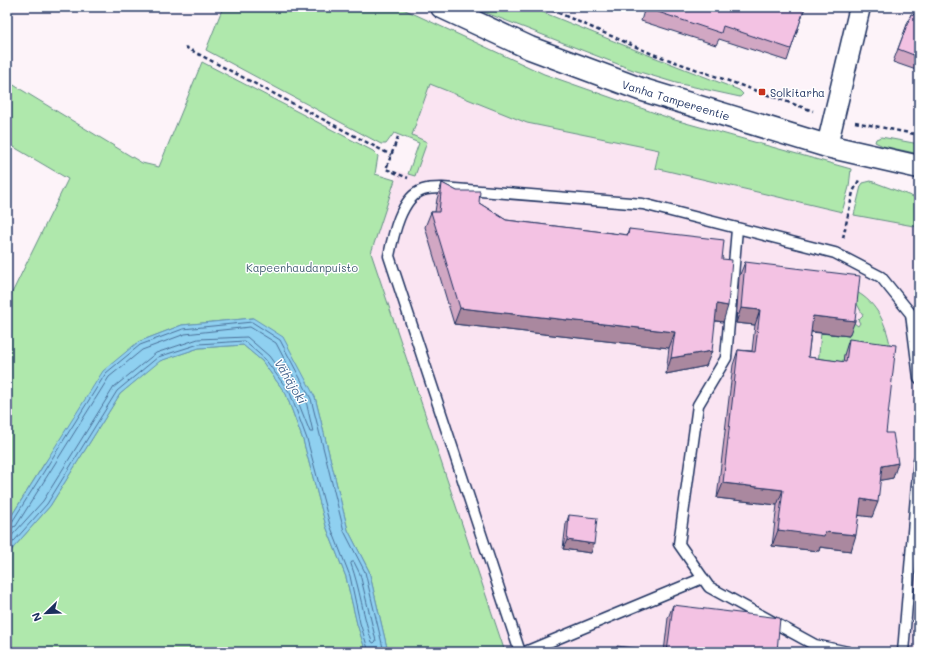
<svg xmlns="http://www.w3.org/2000/svg" width="926" height="659" font-family="Mali,sans-serif">
<rect width="100%" height="100%" fill="#fdf3f9"/>
<filter id="ink" filterUnits="userSpaceOnUse"><feTurbulence type="fractalNoise" baseFrequency=".025" numOctaves="2"/><feDisplacementMap in="SourceGraphic" scale="8" xChannelSelector="R" yChannelSelector="G"/><feConvolveMatrix kernelMatrix="1 2 1 2 8 2 1 2 1" color-interpolation-filters="sRGB"/></filter>
<g filter="url(#ink)">
<path fill="#fae4f2" d="M 430,84 L 527,123 L 659,150 L 655,168 L 842,212 L 919,227 L 919,652 L 505,652 L 371,253 L 398,171 L 415,176 L 427,142 L 412,136 Z"/>
<path fill="#afe8ac" stroke="#658c85" d="M 223,7 L 399,7 L 544,74 L 675,120 L 851,169 L 849,187 L 842,212 L 655,168 L 659,150 L 527,123 L 430,84 L 412,135 L 427,142 L 415,176 L 408,174 L 419,143 L 394,133 L 386,144 L 381,144 L 206,50 Z
M 471,7 L 530,7 L 638,51 L 739,90 L 743,94 L 740,97 L 676,83 L 633,70 Z
M 202,62 L 373,151 L 378,156 L 375,174 L 395,180 L 371,253 L 505,652 L 388,652 L 369,571 L 348,530 L 315,397 L 253,318 L 182,325 L 138,342 L 44,464 L 7,523 L 7,303 L 68,179 L 7,143 L 7,81 L 142,163 L 159,167 Z
M 881,137 L 919,144 L 919,154 L 883,146 L 875,142 L 876,139 Z
M 871,181 L 919,199 L 919,227 L 854,215 L 861,186 L 863,183 Z
M 855,291 C 878,303 887,326 891,350 L 844,355 L 841,377 L 817,374 L 821,333 L 850,327 L 854,323 L 858,326 L 860,323 L 858,320 L 863,315 L 857,304 Z
M 243,345 L 262,361 L 286,394 L 303,440 L 326,526 L 346,577 L 357,624 L 366,652 L 7,652 L 7,555 L 50,506 L 120,394 L 159,361 L 199,348 Z"/>
<path fill="#8fd0f0" stroke="#6190b6" d="M 253,318 L 283,337 L 315,397 L 348,530 L 369,571 L 388,652 L 366,652 L 357,624 L 346,577 L 326,526 L 303,440 L 286,394 L 262,361 L 243,345 L 199,348 L 160,361 L 120,394 L 50,506 L 7,555 L 7,523 L 103,371 L 138,342 L 182,325 Z"/>
<g fill="none" stroke-linecap="round" stroke-linejoin="round">
<path stroke="#496f98" stroke-width="1" d="M 7,524 L 12,522 L 106,373 L 140,345 L 183,329 L 252,322 L 280,340 L 311,399 L 344,531 L 365,572 L 384,652
M 7,529 L 16,526 L 109,377 L 142,350 L 185,334 L 250,327 L 276,343 L 306,401 L 313,432 L 310,432 L 293,389 L 269,356 L 247,337 L 198,339 L 156,353 L 114,387 L 43,501 L 7,541
M 7,549 L 47,504 L 117,391 L 158,357 L 199,344 L 244,341 L 265,359 L 290,393 L 307,439 L 330,525 L 350,576 L 360,623 L 369,652
M 352,562 L 354,562 L 360,574 L 376,641 L 374,643 L 372,642 C 363,616 360,589 351,564 Z"/>
<defs>
<path id="service" d="M 737,229 L 726,358 L 698,405 L 679,544 L 709,587 L 815,645 L 848,652
M 520,652 L 389,256 C 393,236 401,197 423,190 C 429,188 437,188 442,188 L 643,204 L 835,253 L 881,277 L 911,314 L 919,378
M 525,652 L 703,578
M 903,652 L 919,460"/>
<path id="minor" d="M 827,146 L 860,7"/>
<path id="secondary" d="M 442,7 L 530,48 L 640,89 L 827,146 L 919,167"/>
</defs>
<use href="#service" stroke="#1b2f5e" stroke-width="13"/>
<use href="#minor" stroke="#1b2f5e" stroke-width="23"/>
<use href="#secondary" stroke="#1b2f5e" stroke-width="25"/>
<path stroke="#1b2f5e" stroke-width="2.5" stroke-dasharray="4 3" stroke-linecap="butt" d="M 545,7 L 650,53 L 813,111
M 185,47 L 391,155
M 855,122 L 919,135
M 398,137 L 386,169 L 408,178
M 843,238 L 853,192 L 860,178"/>
<use href="#service" stroke="#fff" stroke-width="10"/>
<use href="#minor" stroke="#fff" stroke-width="20"/>
<use href="#secondary" stroke="#fff" stroke-width="22"/>
</g>
<path fill="#d1a7c3" stroke="#1b2f5e" d="M 645,7 L 805,7 L 787,61 L 719,39 L 716,45 L 641,21 Z
M 911,14 L 919,16 L 919,71 L 893,62 Z
M 442,183 L 479,203 L 506,220 L 627,235 L 629,229 L 722,259 L 723,322 L 715,321 L 706,366 L 666,374 L 669,348 L 454,324 L 425,227 L 431,212 L 435,212 L 437,199 Z
M 745,262 L 849,336 L 811,332 L 808,357 L 843,362 L 844,355 L 849,339 L 886,433 L 893,478 L 880,480 L 872,517 L 859,515 L 851,551 L 820,547 L 819,551 L 772,546 L 777,505 L 717,498 L 733,365 L 738,350 L 752,351 L 755,325 L 736,323 L 739,277 Z
M 569,515 L 591,553 L 563,549 L 566,524 Z
M 673,605 L 777,651 L 786,652 L 664,652 L 668,618 Z"/>
<path fill="#aa889f" stroke="#1b2f5e" d="M 717,304 L 728,306 L 723,322 L 711,320 Z
M 460,308 L 675,332 L 669,348 L 454,324 Z
M 741,308 L 760,310 L 755,325 L 736,323 Z
M 813,316 L 855,321 L 849,336 L 807,331 Z
M 712,351 L 706,366 L 666,374 L 671,358 Z
M 898,463 L 893,478 L 877,481 L 882,466 Z
M 723,483 L 783,490 L 777,505 L 717,498 Z
M 861,499 L 878,502 L 872,517 L 855,515 Z
M 778,530 L 825,532 L 856,535 L 851,551 L 820,547 L 819,551 L 772,546 Z
M 567,540 L 594,544 L 591,553 L 563,549 Z"/>
<path fill="#f3c2e3" stroke="#1b2f5e" d="M 646,7 L 805,7 L 791,49 L 723,26 L 721,33 L 646,8 Z
M 911,14 L 919,16 L 919,57 L 898,49 Z
M 442,183 L 457,191 L 480,191 L 479,203 L 506,220 L 628,235 L 629,229 L 724,240 L 722,259 L 732,260 L 728,306 L 717,304 L 712,351 L 671,358 L 675,332 L 460,308 L 431,212 L 439,212 Z
M 745,262 L 860,276 L 855,321 L 813,316 L 808,357 L 846,362 L 849,339 L 896,345 L 886,433 L 893,433 L 898,463 L 882,466 L 878,502 L 861,499 L 856,535 L 825,532 L 824,536 L 778,530 L 783,490 L 723,483 L 738,350 L 755,352 L 760,310 L 741,308 Z
M 569,515 L 597,518 L 594,544 L 567,540 Z
M 673,605 L 780,618 L 777,651 L 786,652 L 667,652 Z
M 617,646 L 663,652 L 617,652 Z"/>
</g>
<rect fill="#c8321e" stroke="#fff" stroke-width="1.5" x="758" y="88" width="8" height="8" rx="2"/>
<g text-anchor="middle" dominant-baseline="central" stroke-width="3" stroke-linejoin="round" paint-order="stroke">
<g font-size="11" fill="#1b2f5e" stroke="#fff" text-anchor="start">
<text x="770" y="92">Solkitarha</text>
</g>
<g font-size="11" fill="#1b2f5e" stroke="#fff">
<text transform="translate(676 100) rotate(17)">Vanha Tampereentie</text>
</g>
<g font-size="11" fill="#405d72" stroke="#fff">
<text x="302" y="267">Kapeenhaudanpuisto</text>
</g>
<g font-size="12" font-style="italic" fill="#3e5f8a" stroke="#fff">
<text transform="translate(291 381) rotate(59)">Vähäjoki</text>
</g>
</g>
<rect width="926" height="659" fill="none" stroke="#fff" stroke-width="24"/>
<rect x="12" y="12" width="902" height="635" fill="none" stroke="#1b2f5e" stroke-width="1.5" filter="url(#ink)"/>
<g transform="translate(46 613) rotate(247)" stroke="#ffffff" stroke-width="3" paint-order="stroke">
<path d="M0-3L7 15L0 10L-7 15Z" fill="#1b2f5e"/>
<text y="-6" font-size="11" font-weight="bold" text-anchor="middle" fill="#1b2f5e">N</text>
</g>
</svg>
